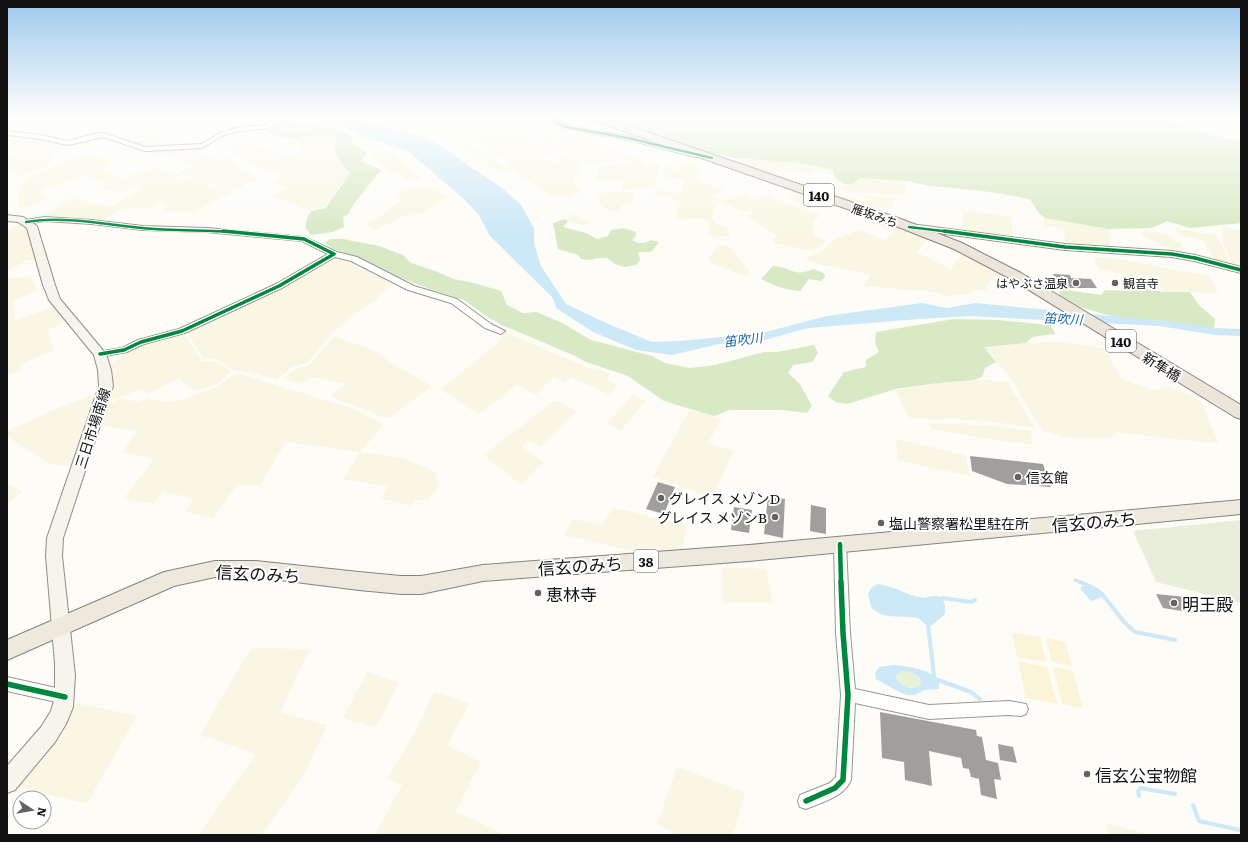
<svg xmlns="http://www.w3.org/2000/svg" width="1248" height="842" font-family="Literata,'Noto Sans JP',serif">
<rect width="100%" height="100%" fill="#fdfcf7"/>
<path fill="#f9f7e4" fill-rule="evenodd" d="M 140,116 L 194,116 L 198,119 L 170,127 L 160,137 L 141,138 L 117,130 Z
M 387,116 L 448,116 L 451,121 L 464,129 L 464,133 L 471,142 L 396,124 L 391,117 Z
M 451,116 L 498,116 L 531,130 L 534,137 L 524,141 L 477,144 L 467,133 L 469,128 L 454,121 Z
M 1162,116 L 1222,116 L 1227,120 L 1235,120 L 1241,124 L 1241,134 L 1217,124 L 1213,126 L 1186,120 Z
M 553,122 L 558,126 L 573,130 L 550,140 L 538,137 L 534,128 Z
M 58,123 L 78,125 L 78,127 L 50,137 L 27,135 Z
M 577,131 L 604,136 L 594,143 L 596,144 L 602,152 L 615,149 L 624,153 L 610,162 L 597,164 L 585,162 L 581,166 L 580,176 L 575,176 L 572,184 L 582,190 L 567,198 L 562,195 L 555,198 L 513,170 L 503,159 L 505,159 L 492,155 L 481,146 L 528,141 L 531,144 L 540,140 L 552,141 ZM 552,151 L 571,154 L 558,157 L 563,163 L 535,157 L 553,154 Z
M 330,134 L 336,137 L 338,160 L 350,173 L 328,205 L 306,209 L 283,199 L 273,197 L 287,188 L 273,182 L 283,176 L 246,162 L 222,144 L 248,142 L 278,154 L 294,155 L 301,153 L 298,139 L 305,136 Z
M 27,137 L 38,138 L 67,144 L 51,153 L 51,161 L 43,169 L 22,176 L 7,172 L 7,158 L 20,153 L 7,149 L 7,145 Z
M 175,137 L 164,146 L 145,147 L 135,143 L 147,139 Z
M 447,138 L 476,147 L 489,156 L 498,159 L 478,160 Z
M 210,145 L 210,147 L 199,151 L 202,153 L 199,154 L 216,160 L 227,157 L 259,180 L 247,183 L 236,190 L 212,185 L 178,173 L 194,165 L 171,157 L 168,154 L 153,157 L 149,150 Z
M 378,150 L 391,153 L 422,178 L 416,181 L 406,180 L 401,175 L 388,174 L 384,167 L 371,154 Z
M 626,154 L 645,160 L 644,164 L 661,165 L 654,187 L 622,190 L 624,181 L 595,181 L 600,165 L 629,165 L 632,162 L 618,159 Z
M 81,155 L 116,160 L 103,170 L 122,178 L 154,167 L 180,175 L 174,179 L 181,181 L 188,178 L 211,186 L 234,191 L 192,213 L 161,210 L 169,205 L 161,203 L 150,208 L 119,209 L 103,222 L 38,218 L 59,208 L 56,206 L 74,198 L 78,200 L 110,207 L 136,192 L 142,185 L 138,185 L 122,192 L 99,188 L 107,184 L 81,175 L 52,188 L 49,187 L 39,192 L 48,199 L 20,209 L 18,200 L 19,187 L 30,177 Z
M 739,158 L 792,162 L 834,170 L 833,175 L 813,171 L 809,175 L 792,172 L 777,171 L 773,176 L 746,166 Z
M 498,160 L 513,173 L 496,171 L 482,161 Z
M 687,161 L 695,164 L 701,172 L 699,176 L 697,178 L 676,167 Z
M 666,165 L 715,187 L 724,189 L 713,198 L 723,200 L 744,193 L 758,200 L 765,194 L 776,199 L 821,215 L 813,221 L 814,236 L 826,240 L 814,251 L 773,243 L 776,235 L 749,218 L 748,215 L 754,213 L 756,211 L 744,212 L 719,201 L 715,208 L 712,219 L 716,224 L 727,227 L 730,236 L 709,235 L 708,219 L 686,219 L 685,221 L 675,218 L 680,202 L 654,194 L 659,190 L 681,194 L 685,181 L 679,178 L 663,177 Z
M 860,178 L 905,180 L 907,194 L 865,194 L 838,189 L 828,195 L 798,185 L 804,180 L 838,189 L 845,184 L 852,184 Z
M 418,184 L 431,188 L 450,197 L 421,214 L 413,212 L 375,230 L 367,226 L 366,224 L 382,216 L 387,210 L 403,200 L 396,196 L 399,193 Z
M 795,189 L 843,207 L 835,208 L 820,208 L 807,203 L 801,204 L 795,201 L 795,199 L 789,194 Z
M 609,192 L 633,192 L 633,205 L 623,204 L 620,211 L 609,210 L 602,206 L 595,195 Z
M 865,195 L 894,198 L 892,208 L 871,209 L 839,199 L 842,196 L 865,202 Z
M 962,211 L 972,211 L 1011,217 L 1013,236 L 1009,238 L 964,233 Z
M 573,214 L 590,222 L 583,226 L 564,219 Z
M 1045,218 L 1109,229 L 1110,249 L 1065,245 L 1064,229 L 1043,225 Z
M 874,221 L 928,239 L 916,252 L 951,269 L 963,251 L 1015,279 L 1003,284 L 990,280 L 986,290 L 975,290 L 970,295 L 957,294 L 949,297 L 934,292 L 863,286 L 872,275 L 811,262 L 805,258 L 820,252 L 835,239 L 859,230 L 884,240 L 896,231 L 871,222 Z
M 22,223 L 28,226 L 37,260 L 27,260 L 7,272 L 7,230 Z
M 1223,227 L 1241,230 L 1241,268 L 1233,266 L 1222,239 Z
M 1177,229 L 1216,235 L 1222,245 L 1230,265 L 1217,262 L 1203,241 L 1181,235 Z
M 1144,230 L 1171,236 L 1176,242 L 1181,243 L 1183,253 L 1141,236 Z
M 718,245 L 729,247 L 750,271 L 745,277 L 714,264 L 709,261 L 709,257 Z
M 1093,257 L 1129,260 L 1155,266 L 1210,276 L 1218,293 L 1164,292 L 1159,284 L 1128,278 L 1125,274 L 1100,270 Z
M 339,258 L 393,284 L 377,296 L 380,298 L 357,312 L 332,333 L 307,363 L 292,367 L 276,380 L 250,372 L 234,370 L 216,359 L 204,359 L 186,331 L 258,298 L 276,292 L 329,259 Z
M 30,276 L 38,290 L 13,301 L 15,321 L 54,306 L 65,322 L 48,330 L 54,351 L 20,364 L 20,371 L 7,375 L 7,279 Z
M 183,332 L 202,361 L 214,361 L 232,371 L 215,385 L 194,391 L 179,378 L 148,394 L 142,389 L 106,402 L 111,388 L 111,364 L 127,351 L 140,345 Z
M 505,332 L 589,368 L 611,373 L 607,379 L 618,386 L 609,395 L 571,377 L 565,382 L 553,377 L 536,395 L 517,385 L 478,415 L 469,408 L 440,389 L 496,345 Z
M 334,336 L 373,350 L 400,368 L 432,386 L 391,417 L 385,418 L 330,396 L 346,384 L 313,377 L 300,384 L 284,378 L 295,369 L 310,365 Z
M 1058,342 L 1104,348 L 1122,380 L 1155,390 L 1170,386 L 1201,401 L 1219,444 L 1117,432 L 1109,438 L 1064,437 L 1043,431 L 1020,395 L 1014,382 L 984,347 L 1026,343 Z
M 240,374 L 351,408 L 383,424 L 361,452 L 403,458 L 434,471 L 439,487 L 427,501 L 416,499 L 411,506 L 381,498 L 388,486 L 343,479 L 360,452 L 286,442 L 260,485 L 237,485 L 213,518 L 185,511 L 194,499 L 163,491 L 153,504 L 124,498 L 154,459 L 122,452 L 138,430 L 95,426 L 103,407 L 120,398 L 138,402 L 146,399 L 166,402 L 183,399 L 217,387 L 233,375 Z
M 973,380 L 1007,381 L 1035,428 L 988,421 L 951,419 L 909,419 L 896,390 L 929,384 Z
M 97,394 L 74,468 L 48,463 L 7,437 L 7,431 L 67,404 Z
M 633,395 L 646,401 L 620,431 L 607,423 Z
M 552,402 L 560,402 L 576,412 L 541,446 L 528,441 L 522,447 L 543,462 L 521,485 L 484,455 Z
M 690,409 L 722,419 L 708,443 L 734,451 L 711,498 L 653,477 Z
M 929,423 L 993,426 L 1031,431 L 1032,444 L 1002,441 L 931,429 Z
M 896,439 L 966,455 L 969,476 L 898,460 Z
M 7,483 L 22,491 L 7,505 Z
M 613,507 L 687,526 L 682,550 L 642,553 L 564,535 L 573,519 L 602,526 Z
M 722,567 L 766,569 L 773,603 L 723,603 Z
M 251,648 L 310,649 L 280,712 L 327,725 L 305,773 L 262,835 L 198,835 L 256,754 L 200,735 Z
M 367,672 L 399,682 L 376,727 L 343,718 Z
M 434,692 L 470,703 L 447,745 L 481,762 L 456,811 L 506,835 L 375,835 L 402,785 L 387,779 L 416,730 Z
M 76,703 L 137,716 L 87,804 L 17,786 L 63,733 Z
M 677,767 L 745,792 L 733,835 L 673,835 L 674,833 L 657,824 Z
M 1106,823 L 1150,835 L 1109,835 Z"/>
<path fill="#e7f3d7" d="M 902,671 C 911,672 921,674 921,684 C 913,692 901,687 896,678 L 897,674 Z"/>
<path fill="#d8eac5" d="M 32,116 L 96,116 C 82,131 56,121 38,122 C 28,123 18,127 7,127 L 10,121 Z
M 194,116 L 233,116 L 235,117 C 220,130 209,127 194,116 Z
M 598,116 L 1153,116 L 1219,137 L 1241,140 L 1241,223 L 1190,228 L 1167,221 L 1152,228 L 1109,229 L 1045,218 L 1038,212 L 1030,199 L 991,192 L 924,185 L 908,181 L 860,178 L 852,184 L 845,184 L 838,180 L 833,175 L 834,170 L 792,162 L 734,158 L 709,152 L 631,125 Z
M 284,119 L 299,124 L 342,130 L 352,137 L 352,143 L 367,153 L 362,161 L 381,170 L 355,202 L 348,214 L 343,217 L 344,227 L 333,232 L 311,235 L 305,227 L 308,216 L 311,211 L 326,208 L 350,173 C 340,162 332,153 336,137 L 330,134 L 305,136 L 298,139 L 282,137 L 266,132 L 266,128 Z
M 564,219 L 568,221 L 563,227 L 586,233 L 597,239 L 608,236 L 611,230 L 624,228 L 636,232 L 636,236 L 632,240 C 639,244 645,244 651,240 L 659,242 L 651,252 L 638,252 L 640,260 L 636,265 L 624,267 L 615,264 L 607,258 L 598,258 L 590,260 L 581,259 L 578,255 L 558,249 L 553,223 Z
M 330,239 L 343,239 L 379,246 L 403,255 L 411,263 L 435,271 L 454,279 L 474,283 L 501,291 L 507,305 L 523,313 L 537,312 L 562,323 L 591,340 L 652,356 L 665,363 L 690,368 L 715,365 L 764,352 L 777,352 L 814,345 L 818,353 L 812,362 L 793,365 L 788,373 L 800,384 L 812,406 L 807,413 L 782,410 L 730,410 L 714,416 L 664,401 L 628,376 L 586,362 L 573,355 L 502,325 L 489,318 L 464,300 L 432,290 L 384,271 L 358,258 L 334,249 L 324,243 Z
M 773,266 C 791,267 794,278 813,269 L 824,273 L 825,277 L 821,281 L 809,279 L 800,291 C 786,290 774,286 761,279 Z
M 1134,287 L 1164,292 L 1190,292 L 1199,305 L 1215,319 L 1214,328 L 1115,317 L 1080,307 L 1059,295 L 1060,289 L 1101,295 L 1105,290 L 1128,291 Z
M 954,319 L 998,320 L 1051,325 L 1055,334 L 1032,337 L 1026,343 L 984,347 L 996,362 L 985,368 L 982,377 L 973,380 L 929,384 L 896,389 L 847,404 L 835,402 L 828,396 L 844,372 L 866,367 L 866,360 L 879,352 L 875,343 L 876,332 Z"/>
<path fill="#fcf4d9" d="M 1012,633 L 1040,637 L 1046,662 L 1017,657 Z
M 1046,638 L 1065,642 L 1072,666 L 1052,662 Z
M 1018,661 L 1047,667 L 1057,704 L 1026,698 Z
M 1053,667 L 1073,671 L 1083,708 L 1062,704 Z"/>
<path fill="#e9eedb" d="M 1241,520 L 1241,603 L 1156,582 L 1133,531 Z"/>
<path fill="#cde8f7" fill-rule="evenodd" d="M 325,116 L 344,116 L 428,138 L 502,188 L 521,205 L 534,228 L 534,243 L 541,266 L 566,304 L 606,323 L 652,342 L 680,341 L 762,333 L 827,316 L 922,303 L 947,308 L 975,303 L 1165,321 L 1214,328 L 1241,329 L 1241,336 L 1216,335 L 1159,326 L 970,316 L 919,319 L 808,328 L 757,342 L 719,344 L 672,355 L 636,350 L 593,332 L 556,308 L 553,298 L 490,236 L 479,215 L 464,199 L 408,151 L 361,136 Z
M 878,584 L 891,587 L 911,595 L 923,598 L 933,596 L 942,597 L 945,605 L 945,614 L 931,626 L 925,624 L 918,618 C 902,615 884,621 871,607 L 868,594 L 872,587 Z
M 1086,585 L 1094,589 L 1102,597 L 1091,601 L 1081,590 L 1081,587 Z
M 893,665 C 903,665 934,671 938,679 C 940,682 939,686 939,689 L 924,690 L 915,695 L 908,695 L 901,693 L 876,679 L 875,673 L 879,667 ZM 902,671 C 911,672 921,674 921,684 C 913,692 901,687 896,678 L 897,674 Z"/>
<g fill="none" stroke-linecap="round" stroke-linejoin="round">
<path stroke="#cde8f7" stroke-width="3" d="M 1075,580 L 1083,583"/>
<path stroke="#cde8f7" stroke-width="4" d="M 1080,582 L 1094,588 L 1102,594 L 1125,623 L 1135,632 L 1175,640
M 943,598 L 971,602 L 975,600
M 928,625 L 934,675
M 938,680 L 971,692 L 980,699
M 1139,796 L 1138,791 L 1140,788 L 1175,794
M 1193,805 L 1199,821 L 1240,830"/>
</g>
<path fill="#a19f9c" d="M 1053,274 L 1070,275 L 1071,278 L 1091,279 L 1097,288 L 1060,288 Z
M 970,456 L 1043,464 L 1051,487 L 1007,484 L 972,471 Z
M 658,482 L 675,487 L 664,514 L 646,509 Z
M 768,496 L 785,499 L 783,538 L 764,534 Z
M 811,505 L 826,508 L 826,534 L 810,531 Z
M 734,507 L 752,510 L 749,533 L 731,530 Z
M 1156,594 L 1186,597 L 1194,613 L 1163,608 Z
M 880,712 L 976,730 L 977,736 L 982,737 L 986,760 L 998,763 L 1001,780 L 994,779 L 997,799 L 981,795 L 979,779 L 971,777 L 969,769 L 963,768 L 961,758 L 929,751 L 932,786 L 905,780 L 904,762 L 882,758 Z
M 998,744 L 1013,747 L 1017,763 L 1000,760 Z"/>
<g fill="none" stroke-linecap="round" stroke-linejoin="round">
<defs>
<path id="minor" d="M 264,116 L 272,116 L 279,120 L 276,124 L 268,128 L 236,132 L 224,135 L 202,148 L 145,151 L 103,137 L 68,145 L 40,139 L 7,135 L 7,131 L 40,135 L 68,141 L 98,133 L 104,133 L 145,147 L 201,144 L 220,133 L 236,128 L 265,125 L 273,121 Z
M 549,116 L 555,116 L 560,122 L 568,126 L 628,136 L 699,155 L 696,157 L 628,140 L 564,128 L 556,124 Z
M 45,217 L 92,220 L 143,226 L 207,228 L 304,237 L 337,252 L 357,257 L 414,286 L 457,299 L 491,324 L 505,331 L 501,334 L 485,328 L 451,303 L 408,290 L 351,261 L 335,257 L 282,288 L 185,333 L 144,344 L 127,352 L 100,357 L 97,356 L 95,354 L 97,352 L 122,348 L 138,340 L 179,329 L 276,284 L 328,254 L 302,241 L 207,232 L 143,230 L 92,224 L 45,221 L 26,224 L 22,222 L 26,220 Z
M 840,539 L 844,541 L 846,544 L 850,633 L 855,689 L 929,705 L 1009,701 L 1026,704 L 1028,709 L 1026,714 L 1021,716 L 1009,715 L 929,719 L 855,703 L 851,780 C 844,797 822,802 806,809 L 800,807 L 798,801 L 800,795 L 830,783 L 836,777 L 841,695 L 836,633 L 834,544 L 836,541 Z
M 7,677 L 65,690 L 70,692 L 72,697 L 70,702 L 65,704 L 7,691 Z"/>
<path id="tertiary" d="M 911,224 L 1065,244 L 1172,251 L 1195,255 L 1241,267 L 1241,273 L 1194,261 L 1172,257 L 1065,250 L 908,229 L 907,227 L 908,225 Z"/>
<path id="secondary" d="M 7,215 L 23,217 L 37,226 L 55,285 L 60,299 L 106,354 L 111,370 L 113,386 L 63,538 L 62,556 L 75,675 L 73,707 L 66,724 L 55,742 L 15,790 L 7,793 L 7,766 L 41,727 L 51,711 L 55,697 L 55,664 L 46,556 L 47,538 L 99,386 L 98,370 L 94,355 L 49,300 L 43,285 L 27,228 L 18,222 L 7,221 Z"/>
<path id="primary" d="M 1241,500 L 1241,514 L 749,561 L 483,581 L 421,594 L 401,594 L 359,590 L 256,577 L 215,577 L 174,586 L 7,660 L 7,640 L 164,572 L 215,561 L 256,561 L 359,572 L 401,576 L 421,576 L 483,565 L 749,545 Z"/>
<path id="trunk" d="M 585,116 L 600,116 L 901,219 L 962,243 L 1021,273 L 1241,405 L 1241,419 L 1235,417 L 1011,279 L 954,249 L 893,225 L 587,118 Z"/>
</defs>
<use href="#minor" stroke="#979795" stroke-width="2"/>
<use href="#tertiary" stroke="#979795" stroke-width="2"/>
<use href="#secondary" stroke="#8e8d8b" stroke-width="2"/>
<use href="#primary" stroke="#858482" stroke-width="2"/>
<use href="#trunk" stroke="#858482" stroke-width="2"/>
<use href="#minor" fill="#fffffe" fill-rule="evenodd"/>
<use href="#tertiary" fill="#fffffe" fill-rule="evenodd"/>
<use href="#secondary" fill="#f6f4eb" fill-rule="evenodd"/>
<use href="#primary" fill="#ede9dc" fill-rule="evenodd"/>
<use href="#trunk" fill="#ece5da" fill-rule="evenodd"/>
<defs>
<path id="cycleway-far3" d="M 552,116 L 558,123 L 566,127 L 628,138 L 712,158
M 26,222 C 64,216 103,224 142,228 C 172,231 203,230 233,232
M 909,227 L 951,232"/>
<path id="cycleway-far2" d="M 944,231 L 1065,247 L 1172,254 L 1195,258 L 1241,270
M 100,354 L 124,350 L 141,342 L 182,331 L 279,286 L 334,254 L 304,239 L 223,231"/>
<path id="cycleway-far1" d="M 840,544 L 841,583"/>
<path id="cycleway" d="M 7,684 L 65,697
M 806,801 L 835,788 L 843,780 L 848,695 L 843,633 L 841,582"/>
</defs>
<use href="#cycleway-far3" stroke="#fff" stroke-width="4"/>
<use href="#cycleway-far2" stroke="#fff" stroke-width="5.5"/>
<use href="#cycleway-far1" stroke="#fff" stroke-width="7"/>
<use href="#cycleway" stroke="#fff" stroke-width="8"/>
<use href="#cycleway-far3" stroke="#00873e" stroke-width="2.5"/>
<use href="#cycleway-far2" stroke="#00873e" stroke-width="3.5"/>
<use href="#cycleway-far1" stroke="#00873e" stroke-width="4.5"/>
<use href="#cycleway" stroke="#00873e" stroke-width="5.5"/>
</g>
<linearGradient id="sky" x2="0" y2="1"><stop stop-color="#9dc9ee"/><stop offset="0.5" stop-color="#fefefb"/><stop offset="1" stop-color="#fefefb" stop-opacity="0"/></linearGradient>
<rect width="1248" height="234" fill="url(#sky)"/>
<g fill="#646362" stroke="#fff" stroke-width="1.5">
<circle cx="1076" cy="283" r="4"/>
<circle cx="1115" cy="283" r="4"/>
<circle cx="1018" cy="477" r="4"/>
<circle cx="661" cy="498" r="4"/>
<circle cx="775" cy="517" r="4"/>
<circle cx="881" cy="523" r="4"/>
<circle cx="538" cy="593" r="4"/>
<circle cx="1174" cy="603" r="4"/>
<circle cx="1087" cy="774" r="4"/>
</g>
<g text-anchor="middle" dominant-baseline="central" stroke-width="4" stroke-linejoin="round" paint-order="stroke">
<g font-size="12" fill="#111" stroke="#fff">
<text transform="translate(875 215) rotate(19)">雁坂みち</text>
</g>
<g font-size="12" fill="#111" stroke="#fff" text-anchor="end">
<text x="1068" y="283">はやぶさ温泉</text>
<text x="1123" y="283" text-anchor="start">観音寺</text>
</g>
<g fill="#fff" stroke="#585858" stroke-width="1">
<rect x="804" y="184" width="30" height="22" rx="3"/>
<rect x="1106" y="330" width="30" height="22" rx="3"/>
<rect x="634" y="550" width="24" height="22" rx="3"/>
</g>
<g font-size="13" font-weight="bold" fill="#111">
<text x="819" y="195">140</text>
<text x="1121" y="341">140</text>
<text x="646" y="561">38</text>
</g>
<g font-size="13" font-style="italic" fill="#1768a6" stroke="#fff">
<text transform="translate(1063 318) rotate(3)">笛吹川</text>
<text transform="translate(743 339) rotate(-7)">笛吹川</text>
</g>
<g font-size="14" fill="#111" stroke="#fff">
<text transform="translate(1162 366) rotate(32)">新隼橋</text>
<text transform="translate(92 428) rotate(-72)">三日市場南線</text>
</g>
<g font-size="14" fill="#111" stroke="#fff" text-anchor="start">
<text x="1026" y="477">信玄館</text>
<text x="669" y="498">グレイス メゾンD</text>
<text x="767" y="517" text-anchor="end">グレイス メゾンB</text>
<text x="889" y="523">塩山警察署松里駐在所</text>
</g>
<g font-size="17" fill="#111" stroke="#fff">
<text transform="translate(1094 521) rotate(-5)">信玄のみち</text>
<text transform="translate(580 565) rotate(-4)">信玄のみち</text>
<text transform="translate(258 573) rotate(3)">信玄のみち</text>
</g>
<g font-size="17" fill="#111" stroke="#fff" text-anchor="start">
<text x="546" y="593">恵林寺</text>
<text x="1182" y="603">明王殿</text>
<text x="1095" y="774">信玄公宝物館</text>
</g>
</g>
<rect width="1248" height="842" fill="none" stroke="#111111" stroke-width="16"/>
<g transform="translate(32 810) rotate(102)"><circle r="19" fill="#ffffff" stroke="#a0a0a0"/>
<path d="M0-3L7 15L0 10L-7 15Z" fill="#646362"/>
<text y="-6" font-size="11" font-weight="bold" text-anchor="middle" fill="#111111">N</text>
</g>
</svg>
